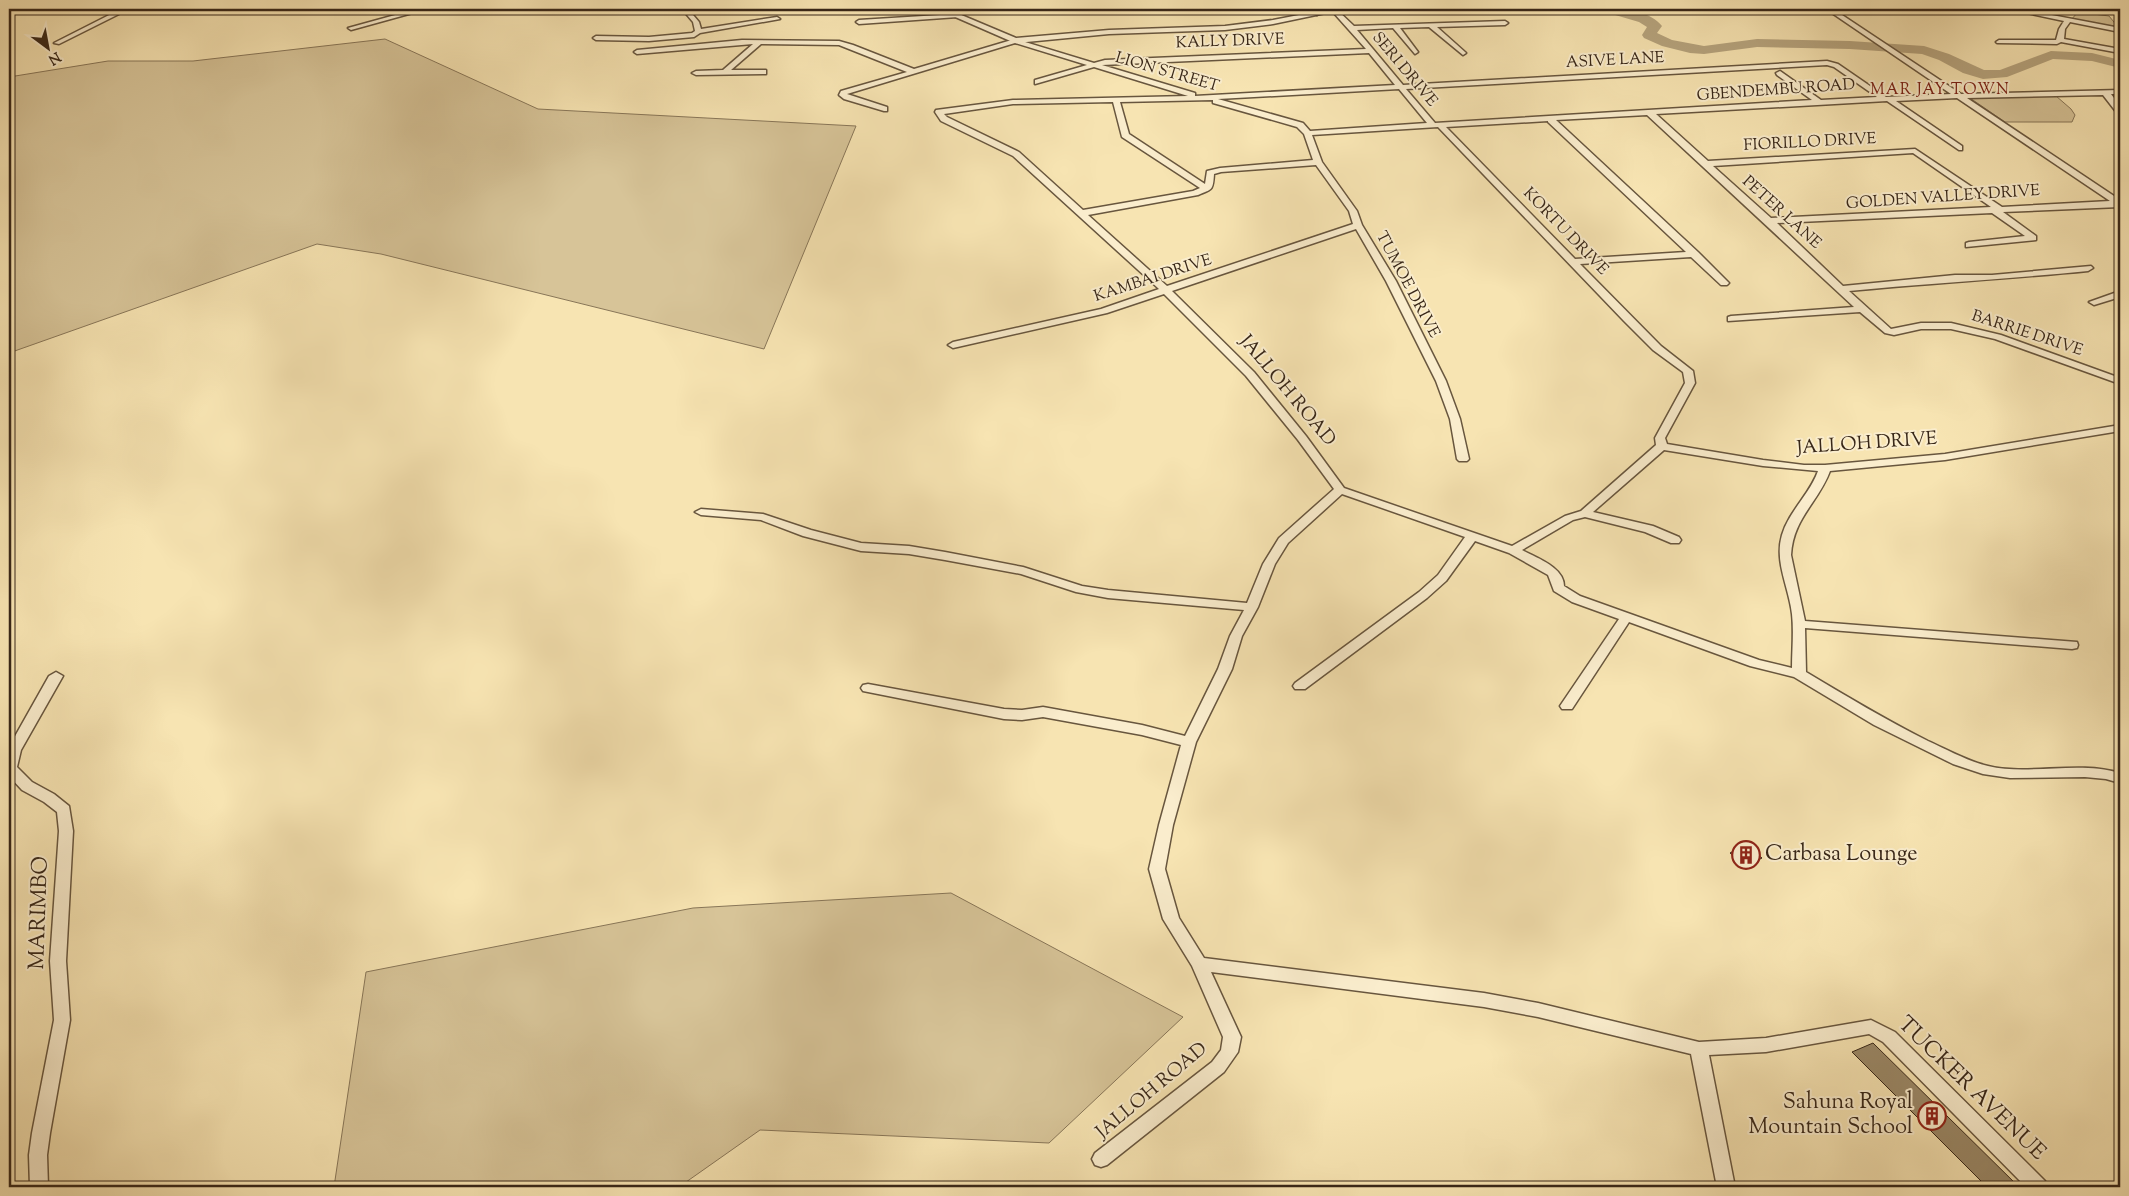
<svg xmlns="http://www.w3.org/2000/svg" width="2129" height="1196" font-family="'Sorts Mill Goudy',serif">
<rect width="100%" height="100%" fill="#f7e4b2"/>
<filter id="stains"><feTurbulence type="fractalNoise" baseFrequency=".004" numOctaves="4"/><feColorMatrix values="0 0 0 0 .2 0 0 0 0 .09 0 0 0 0 .02 0 0 0 .5 -.17"/></filter>
<radialGradient id="worn" r=".72"><stop offset=".6" stop-color="#630" stop-opacity="0"/><stop offset="1" stop-color="#630" stop-opacity=".3"/></radialGradient>
<path fill="#d7c498" stroke="#887658" d="M 2078,12 L 2109,16 L 2118,27 L 2115,29 L 2070,21 Z
M 385,39 L 538,109 L 856,126 L 764,349 L 381,254 L 317,244 L 9,353 L 9,77 L 108,61 L 193,61 Z
M 2056,96 L 2071,109 L 2075,115 L 2072,122 L 2005,122 L 1970,98 Z
M 951,893 L 1183,1017 L 1049,1143 L 760,1130 L 679,1187 L 334,1187 L 366,972 L 693,908 Z"/>
<g fill="none" stroke-linecap="round" stroke-linejoin="round">
<path fill="#b6a47e" fill-rule="evenodd" d="M 1603,9 C 1622,8 1649,10 1662,26 L 1657,33 L 1672,40 L 1704,46 L 1757,39 L 1850,41 L 1924,46 L 1949,54 L 1984,70 L 2000,70 L 2051,51 L 2092,53 L 2120,60 L 2120,68 L 2092,61 L 2053,59 L 2007,77 L 1983,79 L 1963,73 L 1939,60 L 1922,54 L 1850,49 L 1757,47 L 1704,54 L 1690,53 L 1662,46 L 1644,38 L 1642,35 L 1647,27 L 1639,22 L 1605,12 Z"/>
</g>
<path fill="#9b8968" stroke="#382718" d="M 1745,845 L 1762,858 L 1747,866 L 1730,853 Z
M 1873,1043 L 2019,1187 L 1987,1187 L 1852,1052 Z"/>
<g fill="none" stroke-linecap="round" stroke-linejoin="round">
<defs>
<path id="minor" d="M 121,9 L 129,9 L 59,44 L 54,43 Z
M 417,9 L 427,9 L 351,30 L 348,28 Z
M 682,9 L 688,9 L 699,22 L 701,29 L 777,17 L 780,19 L 700,33 L 694,37 L 649,41 L 596,40 L 593,38 L 596,36 L 649,37 L 692,33 L 695,31 L 693,22 Z
M 1303,9 L 1311,9 L 1320,13 L 1317,15 Z
M 1332,9 L 1336,9 L 1354,26 L 1505,21 L 1508,23 L 1505,25 L 1437,27 L 1465,52 L 1466,53 L 1463,55 L 1429,27 L 1400,28 L 1418,52 L 1415,54 L 1393,28 L 1357,30 L 1403,85 L 1827,61 L 1838,64 L 1886,97 L 1951,94 L 1826,9 L 1833,9 L 1961,94 L 2120,90 L 2120,94 L 2111,94 L 2120,106 L 2120,113 L 2117,113 L 2103,95 L 1967,98 L 2120,200 L 2120,207 L 2003,212 L 2036,236 L 2036,240 L 1966,247 L 1966,243 L 1969,242 L 2025,236 L 1992,213 L 1777,223 L 1843,286 L 1955,275 L 1992,275 L 2091,266 L 2093,268 L 2088,271 C 2008,279 1929,283 1849,291 L 1891,329 L 1921,323 L 1951,323 L 2001,335 L 2120,378 L 2120,384 L 1995,339 L 1951,329 L 1921,329 L 1894,335 L 1885,333 L 1860,312 L 1728,321 L 1728,317 L 1731,316 L 1854,307 L 1647,115 L 1556,120 L 1698,252 L 1729,283 L 1727,285 L 1721,285 L 1691,257 L 1580,264 L 1661,346 L 1693,371 L 1695,383 L 1665,438 L 1667,444 L 1763,460 L 1804,465 L 1825,465 L 1945,454 L 2120,425 L 2120,431 L 1945,460 L 1830,471 C 1818,503 1793,518 1791,555 L 1805,621 L 2077,642 L 2078,645 L 2077,648 L 2072,649 L 1805,628 L 1806,672 C 1846,696 1886,720 1928,741 C 1948,750 1967,761 1988,766 C 2029,776 2077,760 2120,773 L 2120,783 L 2106,779 L 2085,777 L 2010,778 L 1983,774 L 1953,764 L 1874,725 L 1794,677 L 1750,666 L 1629,622 L 1572,709 L 1562,709 L 1560,706 L 1619,619 L 1572,602 L 1554,591 L 1548,575 L 1509,553 L 1475,541 L 1446,581 L 1427,598 L 1305,689 L 1295,689 L 1293,686 L 1295,683 L 1419,592 L 1438,575 L 1465,537 L 1342,494 L 1288,543 L 1275,564 L 1258,607 L 1242,636 L 1232,669 L 1196,742 L 1173,825 L 1165,869 L 1179,918 L 1204,958 L 1484,993 L 1538,1003 L 1699,1042 L 1766,1038 L 1871,1020 L 1895,1032 L 2045,1181 L 2047,1187 L 2026,1187 L 1883,1042 L 1869,1034 L 1766,1052 L 1709,1055 L 1735,1187 L 1717,1187 L 1691,1054 L 1538,1017 L 1484,1007 L 1211,972 L 1241,1037 L 1238,1052 L 1224,1072 L 1107,1165 L 1101,1167 L 1095,1165 L 1092,1159 L 1095,1153 L 1212,1062 L 1221,1050 L 1223,1037 L 1192,966 L 1163,919 L 1149,869 L 1159,825 L 1181,745 L 1142,735 L 1043,717 L 1022,720 L 1004,719 L 868,692 L 863,691 L 861,688 L 863,685 L 868,684 L 1004,709 L 1022,710 L 1043,707 L 1142,725 L 1185,736 L 1218,669 L 1230,636 L 1244,610 L 1108,598 L 1076,592 L 1021,574 L 945,560 L 909,554 L 861,551 L 803,536 L 761,520 L 701,515 L 695,512 L 701,509 L 763,514 L 811,530 L 861,543 L 909,546 L 945,552 L 1023,567 L 1082,586 L 1108,590 L 1247,603 L 1263,564 L 1279,538 L 1334,489 L 1298,440 L 1246,376 L 1164,294 L 1107,313 L 953,348 L 948,345 L 953,342 L 1101,309 L 1159,289 L 1013,156 L 941,121 L 935,112 L 936,110 L 1013,100 L 1188,96 L 1094,67 L 1035,84 L 1035,80 L 1087,65 L 1015,43 L 847,94 L 887,107 L 887,111 L 884,111 L 844,99 L 839,95 L 841,91 L 907,72 L 839,45 L 761,44 L 731,70 L 766,70 L 766,74 L 763,74 L 696,75 L 692,73 L 696,71 L 723,70 L 753,44 L 637,54 L 634,52 L 637,50 L 742,40 L 839,41 L 853,45 L 914,69 L 1015,39 L 1094,63 L 1105,60 L 1366,49 L 1332,11 ZM 1369,53 L 1395,85 L 1195,96 L 1195,93 L 1102,65 ZM 1827,65 L 1834,67 L 1877,97 L 1821,100 L 1780,71 L 1776,73 L 1777,75 L 1812,100 L 1435,123 L 1406,89 ZM 1399,89 L 1427,123 L 1310,131 L 1303,123 L 1218,99 ZM 1957,98 L 2110,201 L 2002,207 L 1915,149 L 1708,161 L 1656,114 L 1887,101 L 1959,150 L 1962,150 L 1962,146 L 1896,101 ZM 1213,100 L 1213,103 L 1297,127 L 1304,134 L 1313,160 L 1220,168 L 1207,171 L 1205,184 L 1129,134 L 1120,102 ZM 1113,102 L 1122,137 L 1200,188 L 1193,191 L 1083,210 L 1019,152 L 947,117 L 944,114 L 1013,104 ZM 1548,121 L 1548,122 L 1686,252 L 1575,259 L 1446,127 ZM 1438,127 L 1624,321 L 1653,350 L 1683,372 L 1685,383 L 1655,438 L 1656,445 L 1581,511 L 1565,516 L 1512,546 L 1344,488 L 1306,436 L 1254,372 L 1172,291 L 1356,229 L 1386,281 L 1436,381 L 1450,419 L 1457,459 L 1459,461 L 1467,461 L 1469,459 L 1460,419 L 1446,381 L 1396,281 L 1362,225 L 1357,211 L 1322,162 L 1312,135 ZM 1913,153 L 1991,207 L 1771,218 L 1713,166 ZM 1316,165 L 1349,211 L 1353,224 L 1167,286 L 1088,215 L 1198,195 C 1212,189 1213,191 1214,174 L 1221,172 ZM 1664,450 L 1763,466 L 1818,471 C 1810,494 1789,511 1782,535 C 1774,562 1789,587 1792,614 C 1794,632 1792,650 1792,668 L 1759,660 L 1580,596 L 1564,586 C 1564,567 1536,558 1522,550 L 1573,520 L 1585,517 L 1645,532 L 1671,543 L 1679,543 L 1681,540 L 1679,537 L 1653,526 L 1593,512 Z
M 2008,9 L 2020,9 L 2120,28 L 2120,32 L 2070,22 L 2065,29 L 2064,39 L 2120,49 L 2120,53 L 2061,42 L 2057,44 L 1997,43 L 1996,42 L 1999,40 L 2056,40 L 2059,29 L 2064,21 Z
M 956,14 L 959,16 L 958,17 L 859,24 L 856,22 L 859,20 Z
M 2120,291 L 2120,297 L 2094,305 L 2089,302 Z
M 56,672 L 63,676 L 21,750 L 17,767 L 32,782 L 54,794 L 69,806 L 73,831 L 66,961 L 70,1020 L 50,1133 L 47,1155 L 48,1187 L 30,1187 L 29,1155 L 32,1133 L 54,1020 L 50,961 L 59,831 L 57,812 L 44,802 L 22,790 L 9,776 L 9,747 L 49,676 Z"/>
<path id="tertiary" d="M 937,9 L 947,9 L 1016,38 L 1109,30 L 1225,26 L 1273,20 L 1330,9 L 1345,9 L 1273,24 L 1225,30 L 1109,34 L 1015,43 Z"/>
</defs>
<use href="#minor" stroke="#68563e" stroke-width="3"/>
<use href="#tertiary" stroke="#68563e" stroke-width="3"/>
<use href="#minor" fill="#faedcd" fill-rule="evenodd"/>
<use href="#tertiary" fill="#faedcd" fill-rule="evenodd"/>
</g>
<defs>
<symbol id="building-ring" viewBox="-11 -11 22 22"><circle r="9.5" fill="#faedcd" stroke="#8f2418" stroke-width="1.5"/><path d="M-4-6H4V6H1V3H-1V6H-4ZM-2.5-4.3h1.7v1.8h-1.7ZM.8-4.3h1.7v1.8H.8ZM-2.5-1h1.7V.8h-1.7ZM.8-1h1.7V.8H.8Z" fill="#8f2418"/></symbol>
</defs>
<g fill-rule="evenodd">
<use href="#building-ring" x="1730" y="839" width="32" height="32"/>
<use href="#building-ring" x="1916" y="1100" width="32" height="32"/>
</g>
<g text-anchor="middle" dominant-baseline="central" stroke-width="4" stroke-linejoin="round" paint-order="stroke">
<g font-size="16" fill="#382718" stroke="#faedcd">
<text transform="translate(1230 42) rotate(-2)">KALLY DRIVE</text>
<text transform="translate(1615 61) rotate(-3)">ASIVE LANE</text>
<text transform="translate(1404 70) rotate(50)">SERI DRIVE</text>
<text transform="translate(1167 73) rotate(16)">LION STREET</text>
<text transform="translate(1776 91) rotate(-4)">GBENDEMBU ROAD</text>
<text transform="translate(1810 143) rotate(-3)">FIORILLO DRIVE</text>
<text transform="translate(1943 198) rotate(-4)">GOLDEN VALLEY DRIVE</text>
<text transform="translate(1781 213) rotate(42)">PETER LANE</text>
<text transform="translate(1565 232) rotate(46)">KORTU DRIVE</text>
<text transform="translate(1153 279) rotate(-18)">KAMBAI DRIVE</text>
<text transform="translate(1407 285) rotate(62)">TUMOE DRIVE</text>
<text transform="translate(2027 334) rotate(18)">BARRIE DRIVE</text>
</g>
<g font-size="16" letter-spacing="1" fill="#7a1f14" stroke="#faedcd">
<text x="1940" y="90">MAR JAY TOWN</text>
</g>
<g font-size="19" fill="#382718" stroke="#faedcd">
<text transform="translate(1287 391) rotate(50)">JALLOH ROAD</text>
<text transform="translate(1867 444) rotate(-4)">JALLOH DRIVE</text>
<text transform="translate(1152 1091) rotate(-40)">JALLOH ROAD</text>
</g>
<g font-size="22" fill="#382718" stroke="#faedcd" text-anchor="start">
<text x="1765" y="855">Carbasa Lounge</text>
<text x="1913" y="1103" text-anchor="end">Sahuna Royal<tspan x="1913" dy="25">Mountain School</tspan></text>
</g>
<g font-size="22" fill="#382718" stroke="#faedcd">
<text transform="translate(40 913) rotate(-88)">MARIMBO</text>
<text transform="translate(1971 1089) rotate(44)">TUCKER AVENUE</text>
</g>
</g>
<rect width="2129" height="1196" fill="none" stroke="#f7e4b2" stroke-width="30"/>
<rect x="10" y="10" width="2109" height="1176" fill="none" stroke="#382718" stroke-width="2.5"/>
<rect x="15" y="15" width="2099" height="1166" fill="none" stroke="#382718"/>
<g transform="translate(48 48) rotate(148)" stroke="#faedcd" stroke-width="4" paint-order="stroke">
<path d="M0-4L9 19L0 12L-9 19Z" fill="#382718"/>
<text y="-8" font-size="14" font-weight="bold" text-anchor="middle" fill="#382718">N</text>
</g>
<rect width="100%" height="100%" filter="url(#stains)"/>
<rect width="100%" height="100%" fill="url(#worn)"/>
</svg>
